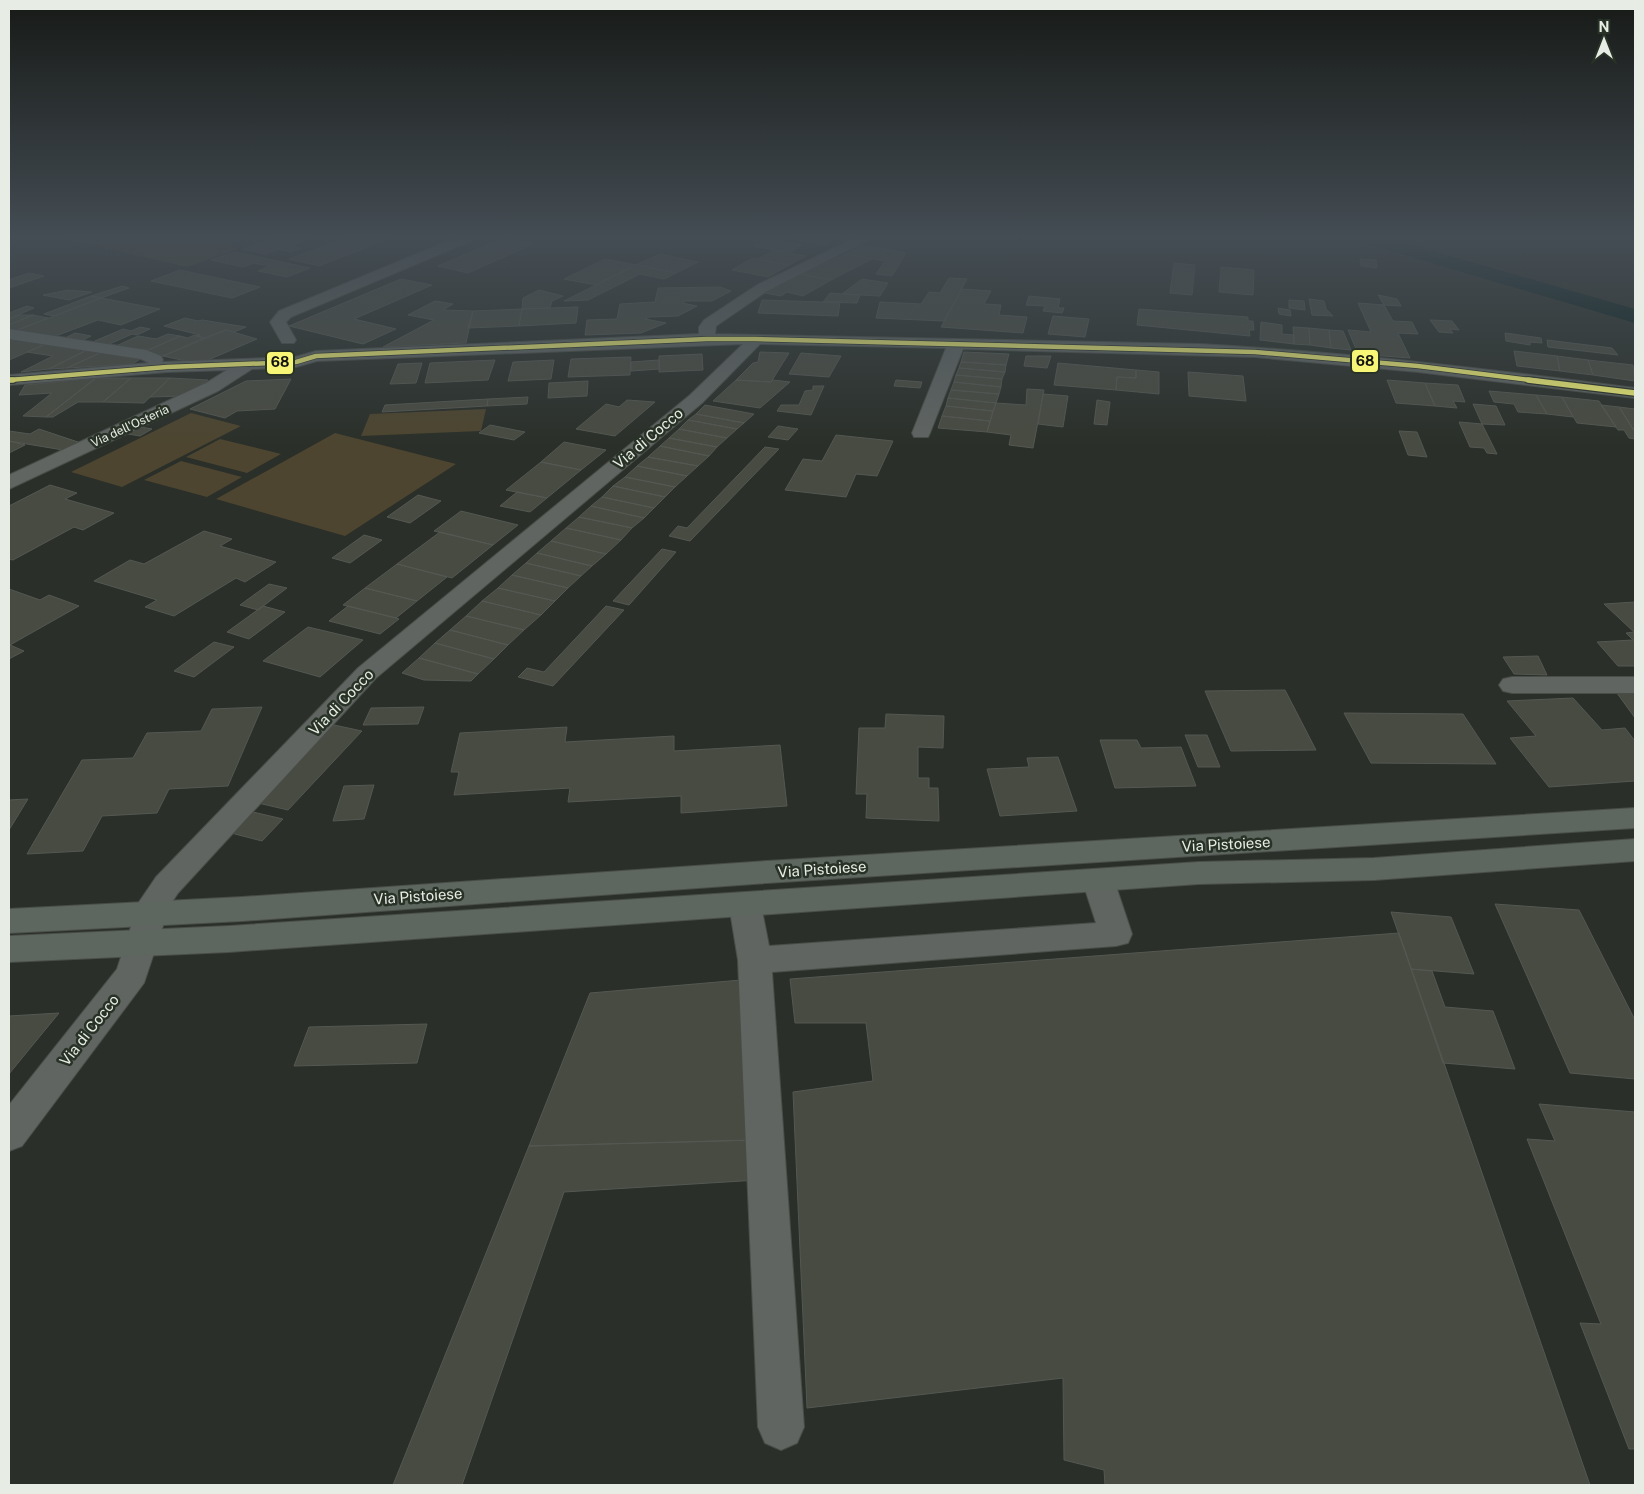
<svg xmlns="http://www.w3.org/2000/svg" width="1644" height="1494" font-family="'Public Sans',sans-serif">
<rect width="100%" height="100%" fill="#2a2f29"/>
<path fill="#4d452f" d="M 61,238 L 248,238 L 228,245 L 241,248 L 187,267 Z
M 486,409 L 481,431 L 361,436 L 370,414 Z
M 191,413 L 241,426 L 122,487 L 71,472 Z
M 335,433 L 456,464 L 345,536 L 216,499 Z
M 220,439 L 281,454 L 247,473 L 186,457 Z
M 181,461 L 242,477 L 207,497 L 144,480 Z"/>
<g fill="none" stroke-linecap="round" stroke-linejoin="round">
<path fill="#061f1d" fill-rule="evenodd" d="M 1357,238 L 1388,238 L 1635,309 L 1635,323 L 1360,242 Z"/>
</g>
<path fill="#484b41" stroke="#545852" d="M 275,238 L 311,238 L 290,246 L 301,248 L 290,252 L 278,249 L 265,254 L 243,249 Z
M 346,238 L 390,238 L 319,266 L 289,259 Z
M 504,238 L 533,244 L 468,273 L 438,266 Z
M 790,238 L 837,238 L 825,245 Z
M 767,239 L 802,245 L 789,253 L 754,246 Z
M 863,245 L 906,253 L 892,276 L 876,274 L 885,261 L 846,254 Z
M 775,250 L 789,253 L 806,256 L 789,265 L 757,259 Z
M 235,252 L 310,268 L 287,277 L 258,271 L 269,266 L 254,263 L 243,267 L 211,260 Z
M 660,254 L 698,262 L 676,273 L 636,265 Z
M 846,254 L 872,259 L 831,280 L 800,274 Z
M 753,258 L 757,259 L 789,265 L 768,277 L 732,270 Z
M 605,259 L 636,265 L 596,285 L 564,279 Z
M 1360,259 L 1376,260 L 1377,268 L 1361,266 Z
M 1174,263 L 1195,265 L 1192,295 L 1170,293 Z
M 636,265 L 676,273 L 664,279 L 640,274 L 588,300 L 564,301 Z
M 1221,267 L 1254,270 L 1253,295 L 1219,292 Z
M 180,270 L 260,287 L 232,298 L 151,281 Z
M 29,273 L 44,276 L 9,288 L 9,280 Z
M 800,274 L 831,280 L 803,296 L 787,292 L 781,296 L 765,293 Z
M 949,278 L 967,279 L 944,321 L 876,318 L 880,302 L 921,304 L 929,292 L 940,293 Z
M 401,279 L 432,285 L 354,319 L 396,329 L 363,344 L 289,326 Z
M 862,279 L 888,283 L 880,296 L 842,294 Z
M 122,286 L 129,288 L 101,298 L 91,296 Z
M 720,287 L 731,291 L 712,301 L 685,301 L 682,303 L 697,306 L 678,316 L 649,317 L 645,319 L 666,323 L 641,333 L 585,335 L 587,320 L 617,319 L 620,304 L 655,302 L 658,288 Z
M 962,289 L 991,291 L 984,304 L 1001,305 L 999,315 L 1027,317 L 1023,333 L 941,327 Z
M 68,290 L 92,292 L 69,300 L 43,295 Z
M 539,290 L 563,296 L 552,301 L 550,308 L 522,309 L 523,298 Z
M 830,293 L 842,294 L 860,295 L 857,303 L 823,302 Z
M 1378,295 L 1397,299 L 1401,306 L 1384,305 Z
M 91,296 L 101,298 L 54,316 L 44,314 Z
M 1029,296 L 1060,299 L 1058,308 L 1064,308 L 1062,313 L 1043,311 L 1045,306 L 1026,305 Z
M 101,298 L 160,309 L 121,325 L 98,320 L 53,337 L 15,331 Z
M 1309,299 L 1324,301 L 1326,309 L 1333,316 L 1312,315 Z
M 762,300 L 823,302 L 840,302 L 838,316 L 758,313 Z
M 1289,300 L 1304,301 L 1305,310 L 1289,308 Z
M 435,301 L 453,304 L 443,310 L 473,311 L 466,343 L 383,347 L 434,320 L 408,315 Z
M 1358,303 L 1384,305 L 1393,321 L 1412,322 L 1418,334 L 1398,333 L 1410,358 L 1358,354 L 1348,330 L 1371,332 Z
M 27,306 L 34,308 L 9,319 L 9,313 Z
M 578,307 L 576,323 L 519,326 L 522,309 Z
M 1278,308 L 1290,310 L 1291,316 L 1279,314 Z
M 522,309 L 519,326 L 468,328 L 473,311 Z
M 1139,309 L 1248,317 L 1248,321 L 1253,321 L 1254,330 L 1249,330 L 1250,336 L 1137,325 Z
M 20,315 L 33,315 L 9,325 L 9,319 Z
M 33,315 L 48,318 L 15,331 L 9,331 L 9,325 Z
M 1053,316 L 1089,319 L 1085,337 L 1048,334 Z
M 185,318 L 198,321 L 202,320 L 246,327 L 234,332 L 226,330 L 204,338 L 196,336 L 200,335 L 164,326 Z
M 1430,320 L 1452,321 L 1459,330 L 1450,329 L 1453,333 L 1439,332 Z
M 1261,322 L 1282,325 L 1282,334 L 1294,335 L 1294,344 L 1260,340 Z
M 140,327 L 150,329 L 137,335 L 132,334 L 105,346 L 90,343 L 123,329 L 131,331 Z
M 1293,327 L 1309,328 L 1310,345 L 1294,344 Z
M 1309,328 L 1329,330 L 1331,348 L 1310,345 Z
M 226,330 L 257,339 L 208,360 L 186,361 L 163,356 Z
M 1329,330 L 1343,331 L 1351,350 L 1331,348 Z
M 75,333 L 91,336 L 83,340 L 67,337 Z
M 1505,333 L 1541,338 L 1542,343 L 1530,342 L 1530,345 L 1506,341 Z
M 168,334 L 180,336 L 144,352 L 114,347 L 138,336 L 156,339 Z
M 194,335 L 204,338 L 163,356 L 144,352 L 180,336 L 188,338 Z
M 17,338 L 48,343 L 9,360 L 9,342 Z
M 1547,340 L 1612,348 L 1618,355 L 1548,347 Z
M 48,343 L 89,349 L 49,369 L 21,372 L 53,356 L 27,352 Z
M 89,349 L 104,351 L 67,368 L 49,369 Z
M 104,351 L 142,358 L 132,364 L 67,368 Z
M 1514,351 L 1557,356 L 1560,371 L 1517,366 Z
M 760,352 L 789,353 L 771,382 L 736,380 L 753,363 L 758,362 Z
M 964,352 L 1009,354 L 1006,365 L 961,362 Z
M 801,353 L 841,356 L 829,377 L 789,374 Z
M 702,354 L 703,370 L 659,372 L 659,356 Z
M 1026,356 L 1051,356 L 1047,368 L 1024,366 Z
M 1557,356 L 1588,360 L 1593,375 L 1560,371 Z
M 631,357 L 630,375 L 568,377 L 571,359 Z
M 495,360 L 488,380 L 425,383 L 430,363 Z
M 554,360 L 551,379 L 508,381 L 513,362 Z
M 659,360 L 660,369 L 631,371 L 631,362 Z
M 1588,360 L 1633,365 L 1635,381 L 1593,375 Z
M 961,362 L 1006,365 L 1005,372 L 959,368 Z
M 422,363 L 416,383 L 390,384 L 398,364 Z
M 1058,363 L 1136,370 L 1136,378 L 1117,377 L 1116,390 L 1054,385 Z
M 959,368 L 1005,372 L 1002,379 L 956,375 Z
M 1136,370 L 1159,372 L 1159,394 L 1116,390 L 1117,377 L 1136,378 Z
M 1188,372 L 1243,376 L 1246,401 L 1189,396 Z
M 956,375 L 1002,379 L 1001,387 L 954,382 Z
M 96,378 L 131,378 L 103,402 L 78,402 L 53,417 L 46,417 Z
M 96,378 L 46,417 L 23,416 L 52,393 L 19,395 L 25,385 Z
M 131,378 L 170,378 L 144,403 L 103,402 Z
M 170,378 L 208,380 L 183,396 L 150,397 Z
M 291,379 L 275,409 L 237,411 L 225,418 L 190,409 L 246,381 Z
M 736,380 L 771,382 L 773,380 L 790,382 L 760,408 L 713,401 Z
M 896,380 L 922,382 L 920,388 L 894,386 Z
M 1387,380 L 1425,383 L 1435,406 L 1396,403 Z
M 588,381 L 587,396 L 548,398 L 549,383 Z
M 954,382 L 1001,387 L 999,394 L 951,390 Z
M 1425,383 L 1458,385 L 1465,402 L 1453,401 L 1457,408 L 1435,406 Z
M 813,386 L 824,386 L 811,415 L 777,411 L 781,405 L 799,405 L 805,391 L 813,390 Z
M 1027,389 L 1044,390 L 1033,448 L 1009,445 L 1011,435 L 987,432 L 996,403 L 1026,405 Z
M 951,390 L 999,394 L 996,403 L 948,398 Z
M 1489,391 L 1536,395 L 1547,414 L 1518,412 L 1514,404 L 1494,402 Z
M 1043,394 L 1068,396 L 1063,427 L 1038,424 Z
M 1536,395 L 1562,397 L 1573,417 L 1547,414 Z
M 528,397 L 527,404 L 487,406 L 488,399 Z
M 1562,397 L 1599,401 L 1616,427 L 1577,423 Z
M 948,398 L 996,403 L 993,411 L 946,406 Z
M 488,399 L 487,406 L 382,412 L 385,405 Z
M 627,400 L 655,402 L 615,436 L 576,429 L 606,404 L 619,407 Z
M 1097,400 L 1110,402 L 1107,425 L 1094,424 Z
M 1473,404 L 1496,406 L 1505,425 L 1482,424 Z
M 705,405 L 754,414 L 744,423 L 696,414 Z
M 1601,405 L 1619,407 L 1635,432 L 1635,439 L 1629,438 L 1624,430 L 1618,430 Z
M 946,406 L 993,411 L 990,421 L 942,416 Z
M 1619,407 L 1635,409 L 1635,429 L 1633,429 Z
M 696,414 L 744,423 L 737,429 L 688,420 Z
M 942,416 L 990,421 L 987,432 L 938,428 Z
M 688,420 L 737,429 L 727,438 L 679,429 Z
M 1459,422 L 1482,424 L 1497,454 L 1487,453 L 1484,448 L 1470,447 Z
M 490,425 L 525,432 L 514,440 L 479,433 Z
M 778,426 L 798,429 L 788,440 L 768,437 Z
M 140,427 L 152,429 L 140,436 L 128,434 Z
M 39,429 L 78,442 L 63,450 L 9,441 L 9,431 L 30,434 Z
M 679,429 L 727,438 L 717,447 L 669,438 Z
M 1399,431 L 1417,432 L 1427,457 L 1408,455 Z
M 836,435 L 893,441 L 877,476 L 856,474 L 846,497 L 785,490 L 803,459 L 822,461 Z
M 669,438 L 717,447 L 709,456 L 660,446 Z
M 9,441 L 25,445 L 9,453 Z
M 564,442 L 606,450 L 581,470 L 541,462 Z
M 660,446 L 709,456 L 698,466 L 648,457 Z
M 765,447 L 779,449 L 690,541 L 669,536 L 678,526 L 687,528 Z
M 648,457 L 698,466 L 687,476 L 637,466 Z
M 541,462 L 581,470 L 547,498 L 506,490 Z
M 637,466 L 687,476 L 675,487 L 625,477 Z
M 625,477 L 675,487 L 665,497 L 613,486 Z
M 50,485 L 77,493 L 65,499 L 114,513 L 83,530 L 74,527 L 13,560 L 9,559 L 9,506 Z
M 613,486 L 665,497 L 654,508 L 602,497 Z
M 517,492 L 547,498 L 530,512 L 500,506 Z
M 418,495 L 441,501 L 410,523 L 387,517 Z
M 602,497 L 654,508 L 644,518 L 591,506 Z
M 591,506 L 644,518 L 632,528 L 579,517 Z
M 461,511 L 518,525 L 493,545 L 434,531 Z
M 579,517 L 632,528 L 621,540 L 566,528 Z
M 566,528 L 621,540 L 606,554 L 551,541 Z
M 204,531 L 232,539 L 220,546 L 276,562 L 245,582 L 236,578 L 174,616 L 145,607 L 157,600 L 94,581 L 130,560 L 144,564 Z
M 440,532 L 493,545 L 452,578 L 397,564 Z
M 364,535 L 382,540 L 350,563 L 332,558 Z
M 551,541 L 606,554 L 592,566 L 537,553 Z
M 662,549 L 676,552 L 629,605 L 613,601 Z
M 537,553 L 592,566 L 581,576 L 526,563 Z
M 526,563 L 581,576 L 568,588 L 512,575 Z
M 397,564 L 447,577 L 417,601 L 365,588 Z
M 512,575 L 568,588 L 555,601 L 498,588 Z
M 269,584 L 287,588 L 258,610 L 240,605 Z
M 365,588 L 417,601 L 396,618 L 343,605 Z
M 498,588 L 555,601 L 541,615 L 482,601 Z
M 9,589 L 40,600 L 49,595 L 79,606 L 10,645 L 24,651 L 9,659 Z
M 482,601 L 541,615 L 524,630 L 466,616 Z
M 1635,602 L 1635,633 L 1604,604 Z
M 263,606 L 285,612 L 249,639 L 227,632 Z
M 348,606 L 396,618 L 399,619 L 380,634 L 329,621 Z
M 606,606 L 624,610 L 553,686 L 518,677 L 527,668 L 544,672 Z
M 466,616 L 524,630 L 508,645 L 450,630 Z
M 308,627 L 363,640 L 320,677 L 263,661 Z
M 450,630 L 508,645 L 494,659 L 435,643 Z
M 1634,632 L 1635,666 L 1618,666 L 1597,642 L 1633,640 L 1626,633 Z
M 214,642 L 234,647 L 194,677 L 174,671 Z
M 435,643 L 494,659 L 478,674 L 419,658 Z
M 1538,656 L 1547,675 L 1514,674 L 1503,657 Z
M 419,658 L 478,674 L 471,681 L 424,680 L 402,673 Z
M 1614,689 L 1635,689 L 1635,718 Z
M 1285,690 L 1316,750 L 1231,751 L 1205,691 Z
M 1573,698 L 1602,730 L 1625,728 L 1635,741 L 1635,781 L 1549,787 L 1510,738 L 1536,736 L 1507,701 Z
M 262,707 L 228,786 L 169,789 L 157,813 L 102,816 L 83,851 L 27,854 L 82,760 L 133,758 L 147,733 L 201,731 L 212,709 Z
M 424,707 L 418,724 L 363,725 L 371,708 Z
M 1344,713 L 1463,714 L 1496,764 L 1371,763 Z
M 886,714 L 944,716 L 943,748 L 918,747 L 918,778 L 929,778 L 929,788 L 938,788 L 939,821 L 866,818 L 867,794 L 856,794 L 859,728 L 885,728 Z
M 334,725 L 362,731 L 288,810 L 258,803 Z
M 567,727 L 565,742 L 674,736 L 674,751 L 780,745 L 787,806 L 681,813 L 681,796 L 568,802 L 570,788 L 454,795 L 459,772 L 451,772 L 460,733 Z
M 1185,735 L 1207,735 L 1220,767 L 1198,767 Z
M 1100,740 L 1137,740 L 1141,748 L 1181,747 L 1196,786 L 1115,788 Z
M 1058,757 L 1077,811 L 1000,816 L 987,769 L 1029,767 L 1027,758 Z
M 374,785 L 364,819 L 333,821 L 344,786 Z
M 28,799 L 9,830 L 9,800 Z
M 253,812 L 283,819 L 262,841 L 231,833 Z
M 1495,904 L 1579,910 L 1635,1020 L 1635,1079 L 1570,1073 Z
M 1391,912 L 1451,917 L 1474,974 L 1411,969 Z
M 1399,933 L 1590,1485 L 1105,1485 L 1104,1470 L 1064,1460 L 1063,1378 L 807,1408 L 793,1092 L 873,1081 L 866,1023 L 795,1023 L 790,979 Z
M 1411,969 L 1432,971 L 1445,1007 L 1493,1011 L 1515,1069 L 1443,1063 Z
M 741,980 L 756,1140 L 529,1146 L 590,993 Z
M 59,1013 L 9,1074 L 9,1016 Z
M 427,1024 L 417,1063 L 294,1066 L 309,1027 Z
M 1539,1104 L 1635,1112 L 1635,1449 L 1629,1449 L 1580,1323 L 1601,1324 L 1527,1139 L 1555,1141 Z
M 756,1140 L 758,1180 L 564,1192 L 462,1485 L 393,1485 L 529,1146 Z"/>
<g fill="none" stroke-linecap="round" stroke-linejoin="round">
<defs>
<path id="minor" d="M 455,238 L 473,238 L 471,241 L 291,317 L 286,322 L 296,340 L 294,343 L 282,343 L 270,322 L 279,311 Z
M 855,238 L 872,238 L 767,291 L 716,326 L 715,334 L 1200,344 C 1346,352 1490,369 1635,388 L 1635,398 L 1418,372 L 1255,357 L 963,349 L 930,433 L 928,437 L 914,437 L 912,433 L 946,348 L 760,344 L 702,403 L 376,678 L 178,893 L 170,905 L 144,983 L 22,1146 L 9,1151 L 9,1105 L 117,969 L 139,902 L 156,877 L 358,668 L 690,395 L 743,344 L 317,361 L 296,367 L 252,369 L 218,391 L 9,489 L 9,475 L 206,383 L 227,370 L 167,372 L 9,385 L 9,375 L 149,363 L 141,359 L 9,339 L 9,329 L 146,350 L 161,356 L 163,360 L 162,362 L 295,357 L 316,351 L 699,334 L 699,327 L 704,320 L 757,285 Z
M 1512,677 L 1635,677 L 1635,693 L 1512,693 L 1503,691 L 1499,685 L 1503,679 Z
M 1098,869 L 1109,872 L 1114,880 L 1132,934 L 1128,943 L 1116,946 L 772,972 L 804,1427 L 797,1443 L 781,1450 L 765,1443 L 758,1427 L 738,960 L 729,905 L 734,897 L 745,893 L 756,897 L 761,905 L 769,946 L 1096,923 L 1082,880 L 1087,872 Z"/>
<path id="major" d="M 1635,808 L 1635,828 L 767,883 L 242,921 L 9,933 L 9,909 L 242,897 L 767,861 Z
M 1635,839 L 1635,861 L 1374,880 L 1199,884 L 229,952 L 9,962 L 9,936 L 229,926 L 1199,862 L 1374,858 Z"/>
</defs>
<use href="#minor" stroke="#494d48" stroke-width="2"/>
<use href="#major" stroke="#494d48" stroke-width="2"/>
<use href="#minor" fill="#606562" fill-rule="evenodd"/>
<use href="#major" fill="#5e6660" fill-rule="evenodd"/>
<defs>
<path id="bus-1-far1" d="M 9,380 L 167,367 L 296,362 L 316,356 L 707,339 L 755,339 L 1255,352 L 1418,366 L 1538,381"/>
<path id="bus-1" d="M 9,380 L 13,380
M 1528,380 L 1635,393"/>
</defs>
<use href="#bus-1-far1" stroke="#293226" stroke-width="6"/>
<use href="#bus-1" stroke="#293226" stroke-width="8"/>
<use href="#bus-1-far1" stroke="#f6f576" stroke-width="4.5"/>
<use href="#bus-1" stroke="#f6f576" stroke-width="5.5"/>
</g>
<linearGradient id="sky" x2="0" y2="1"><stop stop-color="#171a17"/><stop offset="0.53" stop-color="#444d54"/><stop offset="1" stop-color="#444d54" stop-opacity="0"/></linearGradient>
<rect width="1644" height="447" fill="url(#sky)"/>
<g text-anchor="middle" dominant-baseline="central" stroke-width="5" stroke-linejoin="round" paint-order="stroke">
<g font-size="12" fill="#e7ede5" stroke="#293226">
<text transform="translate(130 426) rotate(-25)">Via dell'Osteria</text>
</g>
<g font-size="15" fill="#e7ede5" stroke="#293226">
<text transform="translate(648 438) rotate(-40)">Via di Cocco</text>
<text transform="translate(341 702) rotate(-46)">Via di Cocco</text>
<text transform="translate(1226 844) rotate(-3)">Via Pistoiese</text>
<text transform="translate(822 869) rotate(-4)">Via Pistoiese</text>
<text transform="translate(418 896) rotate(-4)">Via Pistoiese</text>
<text transform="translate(89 1030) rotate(-52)">Via di Cocco</text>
</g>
</g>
<g stroke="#293226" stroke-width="2">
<rect x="1351" y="349" width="28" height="24" rx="5" fill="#f6f576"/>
<rect x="266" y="351" width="28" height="24" rx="5" fill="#f6f576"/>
</g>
<g font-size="14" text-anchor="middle" font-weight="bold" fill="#111">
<text x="1365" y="366">68</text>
<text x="280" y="367">68</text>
</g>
<rect width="1644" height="1494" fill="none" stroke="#e7ede5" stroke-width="20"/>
<g transform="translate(1604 40)" stroke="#293226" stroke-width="4" paint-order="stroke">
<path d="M0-4L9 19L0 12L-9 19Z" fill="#e7ede5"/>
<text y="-8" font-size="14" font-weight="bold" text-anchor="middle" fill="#e7ede5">N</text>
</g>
</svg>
